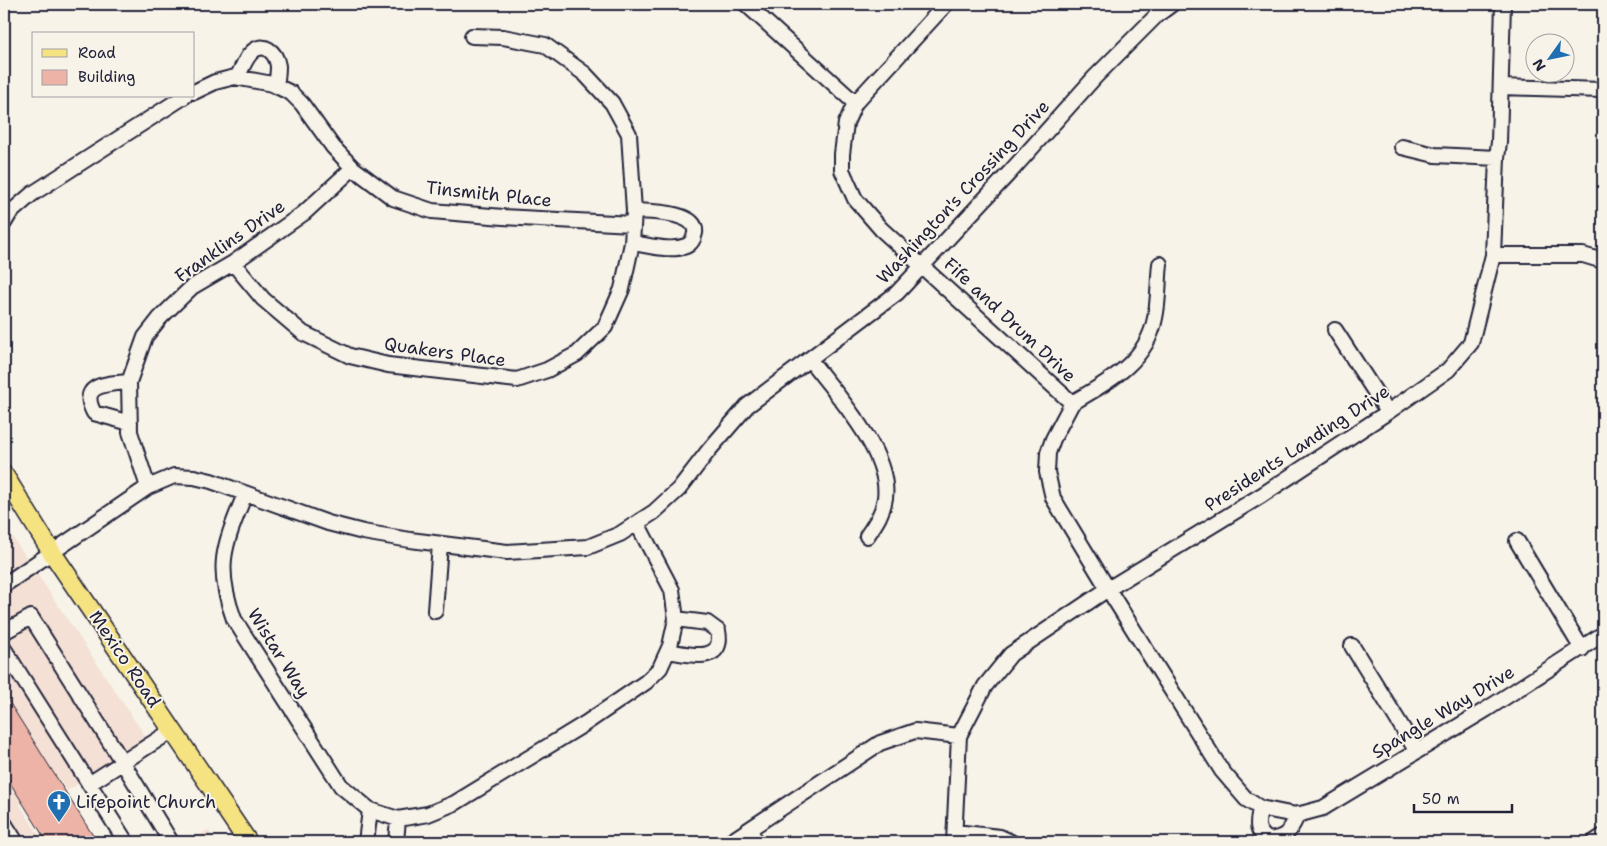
<svg xmlns="http://www.w3.org/2000/svg" width="1607" height="846" font-family="'Shantell Sans',sans-serif">
<style>
.built{fill:#f4e0d4}
.building{fill:#edb3a7;stroke:#22223b}
.lines{fill:none;stroke-linecap:round;stroke-linejoin:round}
.minor-casing{stroke:#22223b;stroke-width:18}
.major-casing{stroke:#22223b;stroke-width:21}
.minor{stroke:#f7f3e8;stroke-width:14}
.major{stroke:#f5e382;stroke-width:18}
.labels{text-anchor:middle;stroke-width:4;stroke-linejoin:round;paint-order:stroke}
.street-label{font-size:18px;fill:#22223b;stroke:#f7f3e8}
.poi-label{font-size:18px;fill:#22223b;stroke:#f7f3e8;text-anchor:start}
</style>
<rect width="100%" height="100%" fill="#f7f3e8"/>
<filter id="ink" filterUnits="userSpaceOnUse"><feTurbulence type="fractalNoise" baseFrequency=".02" numOctaves="2"/><feDisplacementMap in="SourceGraphic" scale="10" xChannelSelector="R" yChannelSelector="G"/><feConvolveMatrix kernelMatrix="1 2 1 2 8 2 1 2 1" color-interpolation-filters="sRGB"/></filter>
<g filter="url(#ink)">
<path class="built" d="M 4,524 L 147,739 L 67,791 L 60,779 L 20,805 L 43,842 L 4,842 Z
M 208,830 L 216,842 L 189,842 Z"/>
<path class="building" d="M 4,694 L 58,780 L 97,842 L 47,842 L 4,773 Z"/>
<g class="lines">
<g class="minor-casing">
<path id="minor" d="M 746,4 L 855,103
M 946,4 L 855,103 L 846,123 L 842,154 L 842,170 L 855,199 L 881,229 L 1072,403 L 1053,439 L 1048,453 L 1047,472 L 1053,498 L 1108,589 L 1222,771 L 1246,799 L 1260,808 L 1290,814 L 1297,815 L 1323,808 L 1487,709 L 1603,634
M 237,77 C 242,69 245,59 251,53 C 263,40 276,52 278,66 C 278,73 277,80 276,86
M 1501,87 L 1603,90
M 194,92 L 215,82 L 235,77 L 272,84 L 291,93 L 302,104 L 333,147 L 353,168 L 393,198 L 432,211 L 503,217 L 632,224
M 1402,147 L 1435,155 L 1497,158
M 4,223 L 10,213 L 32,194 L 185,96
M 632,243 C 648,245 670,252 686,246 C 691,244 694,238 695,233 C 698,211 648,212 634,211
M 1493,255 L 1583,255 L 1603,261
M 233,263 L 263,299 L 303,333 L 350,356 L 388,365 L 517,380 L 547,370 L 577,354 L 605,327 L 622,289 L 632,243 L 634,211 L 629,134 L 612,103 L 585,74 L 545,45 L 503,37 L 472,36
M 1335,330 L 1388,412
M 810,360 C 836,394 891,453 885,498 C 883,513 875,524 867,536
M 129,382 C 108,384 78,383 94,413 L 130,423
M 1072,403 C 1108,382 1147,362 1155,318 C 1159,300 1158,281 1160,264
M 148,487 L 130,432 L 129,382 L 145,337 L 160,318 L 192,287 L 233,263 L 304,213 L 353,168
M 245,494 C 225,544 214,565 234,619 L 341,786 L 370,810 L 398,819 L 428,814 L 455,803 L 586,723 L 646,682 L 660,668 L 670,646 L 676,619 L 672,590 L 637,523
M 1517,541 L 1582,649
M 4,585 L 148,487 L 174,476 L 194,477 L 211,481 L 328,523 L 363,532 L 410,540 L 507,552 L 588,547 L 620,534 L 654,512 L 679,489 L 709,450 L 747,406 L 897,293 L 1011,171 L 1095,77 L 1156,16 L 1172,4
M 435,611 L 440,544
M 4,632 L 31,617 L 123,763 L 171,842
M 1352,646 L 1416,750
M 4,649 L 126,842
M 668,651 C 688,654 725,665 718,631 L 707,623 L 676,619
M 89,784 L 173,730
M 1260,808 C 1258,823 1254,829 1268,840 C 1288,838 1290,831 1298,814
M 4,823 L 16,842
M 750,830 L 756,842
M 955,832 L 1000,837 L 1011,842
M 366,842 L 370,810
M 396,842 L 398,819
M 730,842 L 880,743 L 915,731 L 959,736
M 954,842 L 959,736 L 985,686 L 1011,654 L 1108,589 L 1262,495 L 1388,412 L 1448,370 L 1471,343 L 1493,255 L 1497,158 L 1499,142 L 1503,4
M 1594,842 L 1603,836"/>
</g>
<g class="major-casing">
<path id="major" d="M 4,475 L 51,551 L 248,842"/>
</g>
<use href="#minor" class="minor"/>
<use href="#major" class="major"/>
</g>
</g>
<defs>
<g id="church-pin" transform="scale(1.25)"><path d="M0 17L-7.5 6A9.5 9.5 0 1 1 7.5 6Z" fill="#1f6fb2" stroke="#f7f3e8"/><path d="M-1.2-6h2.4v3.5h3.3v2.4h-3.3V6h-2.4V-.1h-3.3v-2.4h3.3Z" fill="#fff"/></g>
</defs>
<g fill-rule="evenodd">
<use href="#church-pin" x="59" y="802"/>
</g>
<g class="labels">
<g class="street-label">
<text transform="translate(963 192) rotate(-47)" y="6">Washington's Crossing Drive</text>
<text transform="translate(489 194) rotate(6)" y="6">Tinsmith Place</text>
<text transform="translate(230 241) rotate(-35)" y="6">Franklins Drive</text>
<text transform="translate(1010 320) rotate(43)" y="6">Fife and Drum Drive</text>
<text transform="translate(445 352) rotate(8)" y="6">Quakers Place</text>
<text transform="translate(1297 448) rotate(-33)" y="6">Presidents Landing Drive</text>
<text transform="translate(279 653) rotate(58)" y="6">Wistar Way</text>
<text transform="translate(125 659) rotate(56)" y="6">Mexico Road</text>
<text transform="translate(1443 712) rotate(-31)" y="6">Spangle Way Drive</text>
</g>
<g class="poi-label">
<text x="76" y="808">Lifepoint Church</text>
</g>
</g>
<rect width="1607" height="846" fill="none" stroke="#f7f3e8" stroke-width="20"/>
<rect x="10" y="10" width="1587" height="826" fill="none" stroke="#22223b" stroke-width="2" filter="url(#ink)"/>
<rect x="32" y="32" width="162" height="65" fill="#f7f3e8" stroke="#a29fa3"/>
<rect x="42" y="49" width="25" height="8" fill="#f5e382" stroke="#a29fa3"/>
<text x="78" y="58" font-size="15" fill="#22223b">Road</text>
<rect x="42" y="70" width="25" height="15" fill="#edb3a7" stroke="#a29fa3"/>
<text x="78" y="82" font-size="15" fill="#22223b">Building</text>
<g transform="translate(1550 58) rotate(237)"><circle r="24" fill="#f7f3e8" stroke="#a29fa3"/>
<path d="M0-4L9 19L0 12L-9 19Z" fill="#1f6fb2"/>
<text y="-8" font-size="14" font-weight="bold" text-anchor="middle" fill="#22223b">N</text>
</g>
<path d="M1414 804v8h98v-8" fill="none" stroke="#22223b" stroke-width="2.5"/>
<text x="1422" y="804" font-size="15" fill="#22223b" stroke="#f7f3e8" stroke-width="4" paint-order="stroke">50 m</text>
</svg>
